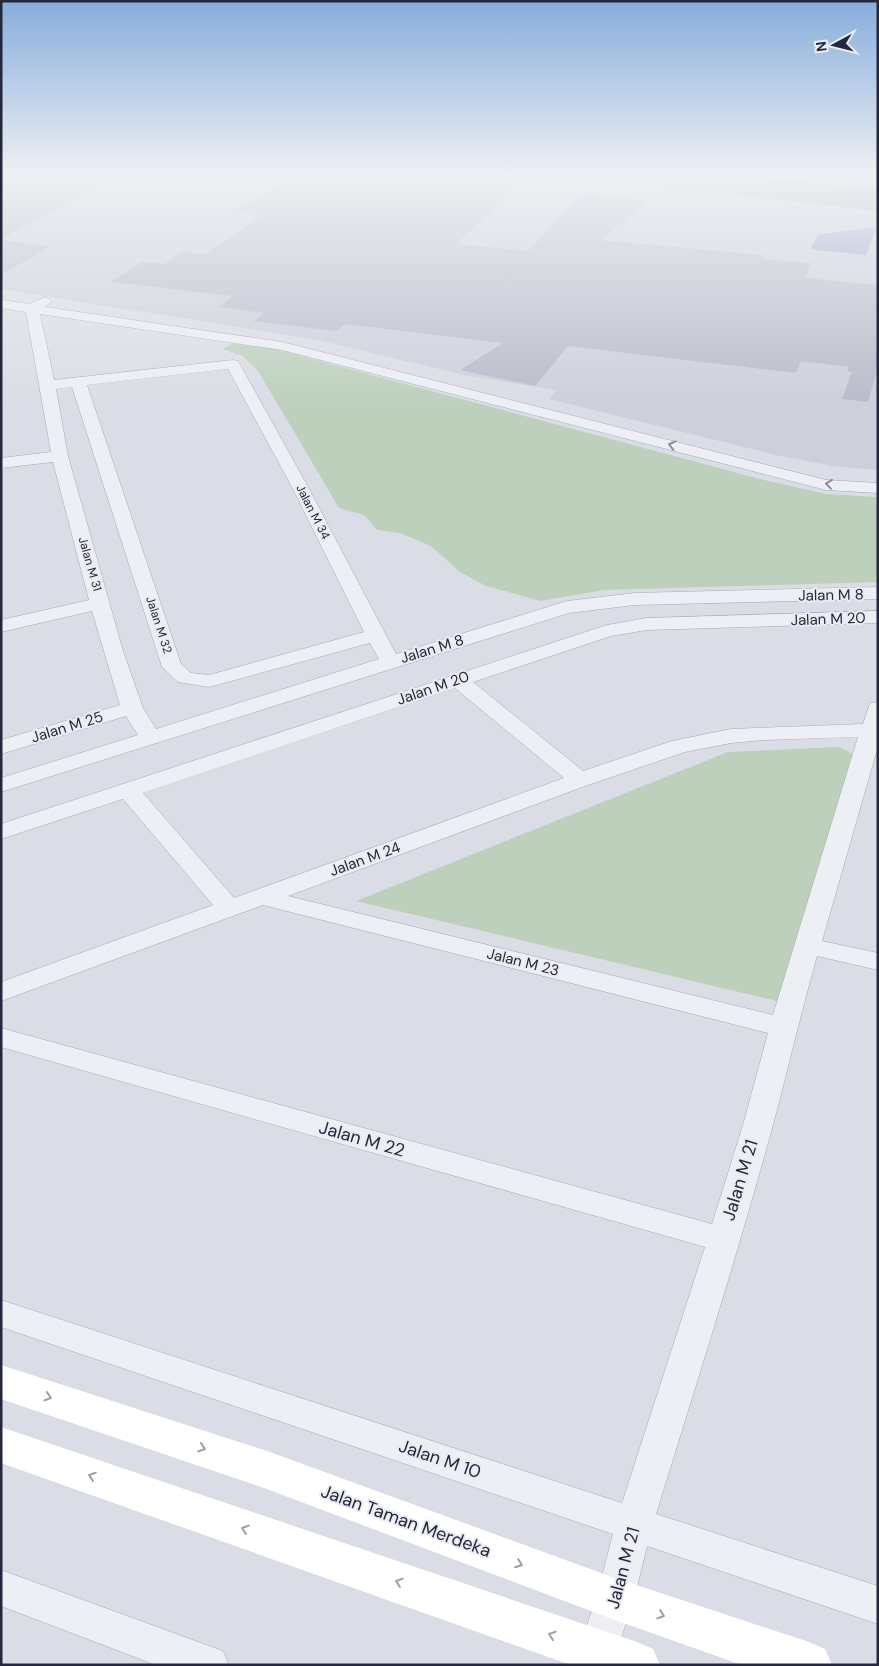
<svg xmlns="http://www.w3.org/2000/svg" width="879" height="1666" font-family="'DM Sans',sans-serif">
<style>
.built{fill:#cdcfdb}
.green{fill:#bdd0bc}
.water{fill:#94a2c8}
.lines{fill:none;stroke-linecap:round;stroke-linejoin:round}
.stream{fill:#94a2c8;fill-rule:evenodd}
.taxiway{fill:#a8abbb;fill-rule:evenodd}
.building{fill:#b8bbc9}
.street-casing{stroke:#a4a7b3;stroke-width:1}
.street{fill:#eeeff4;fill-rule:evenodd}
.secondary{fill:#fff;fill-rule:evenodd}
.oneway{stroke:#8a8c98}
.oneway2{stroke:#9d9ea7}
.labels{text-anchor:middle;stroke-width:4;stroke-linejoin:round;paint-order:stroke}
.far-street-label{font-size:12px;fill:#25283c;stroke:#eaecf4}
.street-label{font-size:15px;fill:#25283c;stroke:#eaecf4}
.near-street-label{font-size:18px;fill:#25283c;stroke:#eaecf4}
</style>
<rect width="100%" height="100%" fill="#dbdde6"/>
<path class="built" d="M 1,173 L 878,173 L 878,470 L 832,466 L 776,455 L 549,399 L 556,390 L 464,375 L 318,340 L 1,289 Z"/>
<path class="green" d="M 8,173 L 209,173 L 197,181 L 169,185 L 153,192 L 136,191 L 142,187 Z
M 650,173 L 878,173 L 878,198 Z
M 234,343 L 275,349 L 760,479 L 826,494 L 878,497 L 878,582 L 604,590 L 541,601 L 486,586 L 460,572 L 431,546 L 400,533 L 377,530 L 364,515 L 339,508 L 258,371 L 243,356 L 222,349 Z
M 839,747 L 857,756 L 781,1002 L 356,901 L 728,752 Z"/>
<path class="water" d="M 869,228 L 876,229 L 866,255 L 814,250 L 811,248 L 818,235 L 821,234 Z"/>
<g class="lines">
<path class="stream" d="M 695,173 L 709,173 L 740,178 L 738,179 Z"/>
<path class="taxiway" d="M 618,173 L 732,173 L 878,189 L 878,211 L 635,183 L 623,180 Z"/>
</g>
<path class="building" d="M 1,173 L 8,173 L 105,183 L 1,239 Z
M 300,173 L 399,173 L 518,186 L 456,244 L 528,251 L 582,193 L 648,201 L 601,240 L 764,255 L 762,259 L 811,263 L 805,278 L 878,285 L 878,368 L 868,402 L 842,399 L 852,372 L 847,371 L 849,367 L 801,361 L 796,373 L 568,346 L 535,386 L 460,370 L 503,343 L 345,324 L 337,331 L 253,321 L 264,313 L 218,307 L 233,296 L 111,282 L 142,262 L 164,264 L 181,252 L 206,254 L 262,215 L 233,212 Z
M 1,240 L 51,246 L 1,275 Z"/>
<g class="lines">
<g class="street-casing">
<path id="street" d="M 45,297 L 52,301 L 45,307 L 282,342 L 826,480 L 878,483 L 878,493 L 826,490 L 282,350 L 40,314 L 54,380 L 233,360 L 238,361 L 308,487 L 396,654 L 567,601 L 635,593 L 878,587 L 878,599 L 635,605 L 569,613 L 1,792 L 1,778 L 138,735 L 126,716 L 1,754 L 1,740 L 120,705 L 92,611 L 1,632 L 1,620 L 89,600 L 53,462 L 1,468 L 1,458 L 51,452 L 26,312 L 1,308 L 1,300 L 30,304 ZM 228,369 L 292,487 L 364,632 L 209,675 L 191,673 L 181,664 L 87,385 ZM 72,387 L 162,667 L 178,682 L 209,687 L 370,643 L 379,659 L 156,729 L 143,708 L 123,651 L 68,456 L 56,389 Z
M 878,611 L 878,623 L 647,630 L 611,636 L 473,682 L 583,771 L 672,741 L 731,729 L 863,724 L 870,703 L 878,702 L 878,746 L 822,941 L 878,953 L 878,970 L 817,956 C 801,1012 788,1069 773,1125 C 737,1256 696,1385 656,1514 L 878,1586 L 878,1624 L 647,1546 L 634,1599 L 612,1665 L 584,1665 L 578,1651 L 596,1599 L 613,1534 L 1,1327 L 1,1300 L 622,1503 L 705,1247 L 1,1047 L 1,1028 L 712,1224 L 743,1125 L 768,1033 L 263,905 L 1,1001 L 1,982 L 213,905 L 123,799 L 1,839 L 1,824 L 607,625 L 647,618 ZM 455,688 L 564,778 L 234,898 L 143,793 ZM 858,737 L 773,1015 L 288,896 L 588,785 L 685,752 L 731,743 L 765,740 Z
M 1,1570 L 223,1651 L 229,1665 L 156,1665 L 1,1606 Z"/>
</g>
<use href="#street" class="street"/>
<path class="secondary" d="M 1,1365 L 267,1451 L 615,1578 L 809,1642 L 825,1649 L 832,1665 L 742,1665 L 615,1620 L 264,1488 L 1,1399 Z
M 1,1427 L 637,1642 L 653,1649 L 660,1665 L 571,1665 L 1,1463 Z"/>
</g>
<defs><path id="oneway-chevron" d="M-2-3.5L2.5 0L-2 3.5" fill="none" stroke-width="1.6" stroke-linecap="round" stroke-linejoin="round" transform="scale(1.25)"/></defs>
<g class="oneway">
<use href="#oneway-chevron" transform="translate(672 445) rotate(-166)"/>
<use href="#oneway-chevron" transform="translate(829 484) rotate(-173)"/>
</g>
<g class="oneway2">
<use href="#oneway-chevron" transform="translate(48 1397) rotate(18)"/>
<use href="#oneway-chevron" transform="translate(202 1448) rotate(18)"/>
<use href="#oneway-chevron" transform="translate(92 1476) rotate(-161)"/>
<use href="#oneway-chevron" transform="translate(245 1529) rotate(-161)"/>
<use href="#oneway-chevron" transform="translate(519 1564) rotate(20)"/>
<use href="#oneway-chevron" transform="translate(399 1582) rotate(-161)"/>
<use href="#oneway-chevron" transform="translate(661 1615) rotate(19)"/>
<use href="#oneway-chevron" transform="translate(552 1635) rotate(-161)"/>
</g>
<linearGradient id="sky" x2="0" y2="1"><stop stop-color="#86addb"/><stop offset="0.43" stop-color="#eff0f4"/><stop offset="1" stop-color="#eff0f4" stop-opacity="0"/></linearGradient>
<rect width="879" height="407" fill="url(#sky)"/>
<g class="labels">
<g class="far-street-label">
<text transform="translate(313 512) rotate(63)" y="4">Jalan M 34</text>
<text transform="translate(90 564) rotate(74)" y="4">Jalan M 31</text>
<text transform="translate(159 625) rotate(72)" y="4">Jalan M 32</text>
</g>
<g class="street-label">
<text transform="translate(831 595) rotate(-1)" y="5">Jalan M 8</text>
<text transform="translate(828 619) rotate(-2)" y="5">Jalan M 20</text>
<text transform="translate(432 649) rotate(-17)" y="5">Jalan M 8</text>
<text transform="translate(433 688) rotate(-19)" y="5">Jalan M 20</text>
<text transform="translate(67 727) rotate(-17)" y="5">Jalan M 25</text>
<text transform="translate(365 859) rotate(-20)" y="5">Jalan M 24</text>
<text transform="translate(523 962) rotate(14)" y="5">Jalan M 23</text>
</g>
<g class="near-street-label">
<text transform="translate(362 1139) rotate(16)" y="6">Jalan M 22</text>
<text transform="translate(740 1180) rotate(-73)" y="6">Jalan M 21</text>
<text transform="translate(440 1459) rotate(19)" y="6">Jalan M 10</text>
<text transform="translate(406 1521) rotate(20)" y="6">Jalan Taman Merdeka</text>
<text transform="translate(623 1568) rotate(-75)" y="6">Jalan M 21</text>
</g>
</g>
<rect width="879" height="1666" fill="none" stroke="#25283c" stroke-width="5"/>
<g transform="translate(834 45) rotate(263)" stroke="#eaecf4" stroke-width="4" paint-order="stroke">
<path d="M0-4L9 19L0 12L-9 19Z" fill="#25283c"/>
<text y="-8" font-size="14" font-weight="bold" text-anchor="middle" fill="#25283c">N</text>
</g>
</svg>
